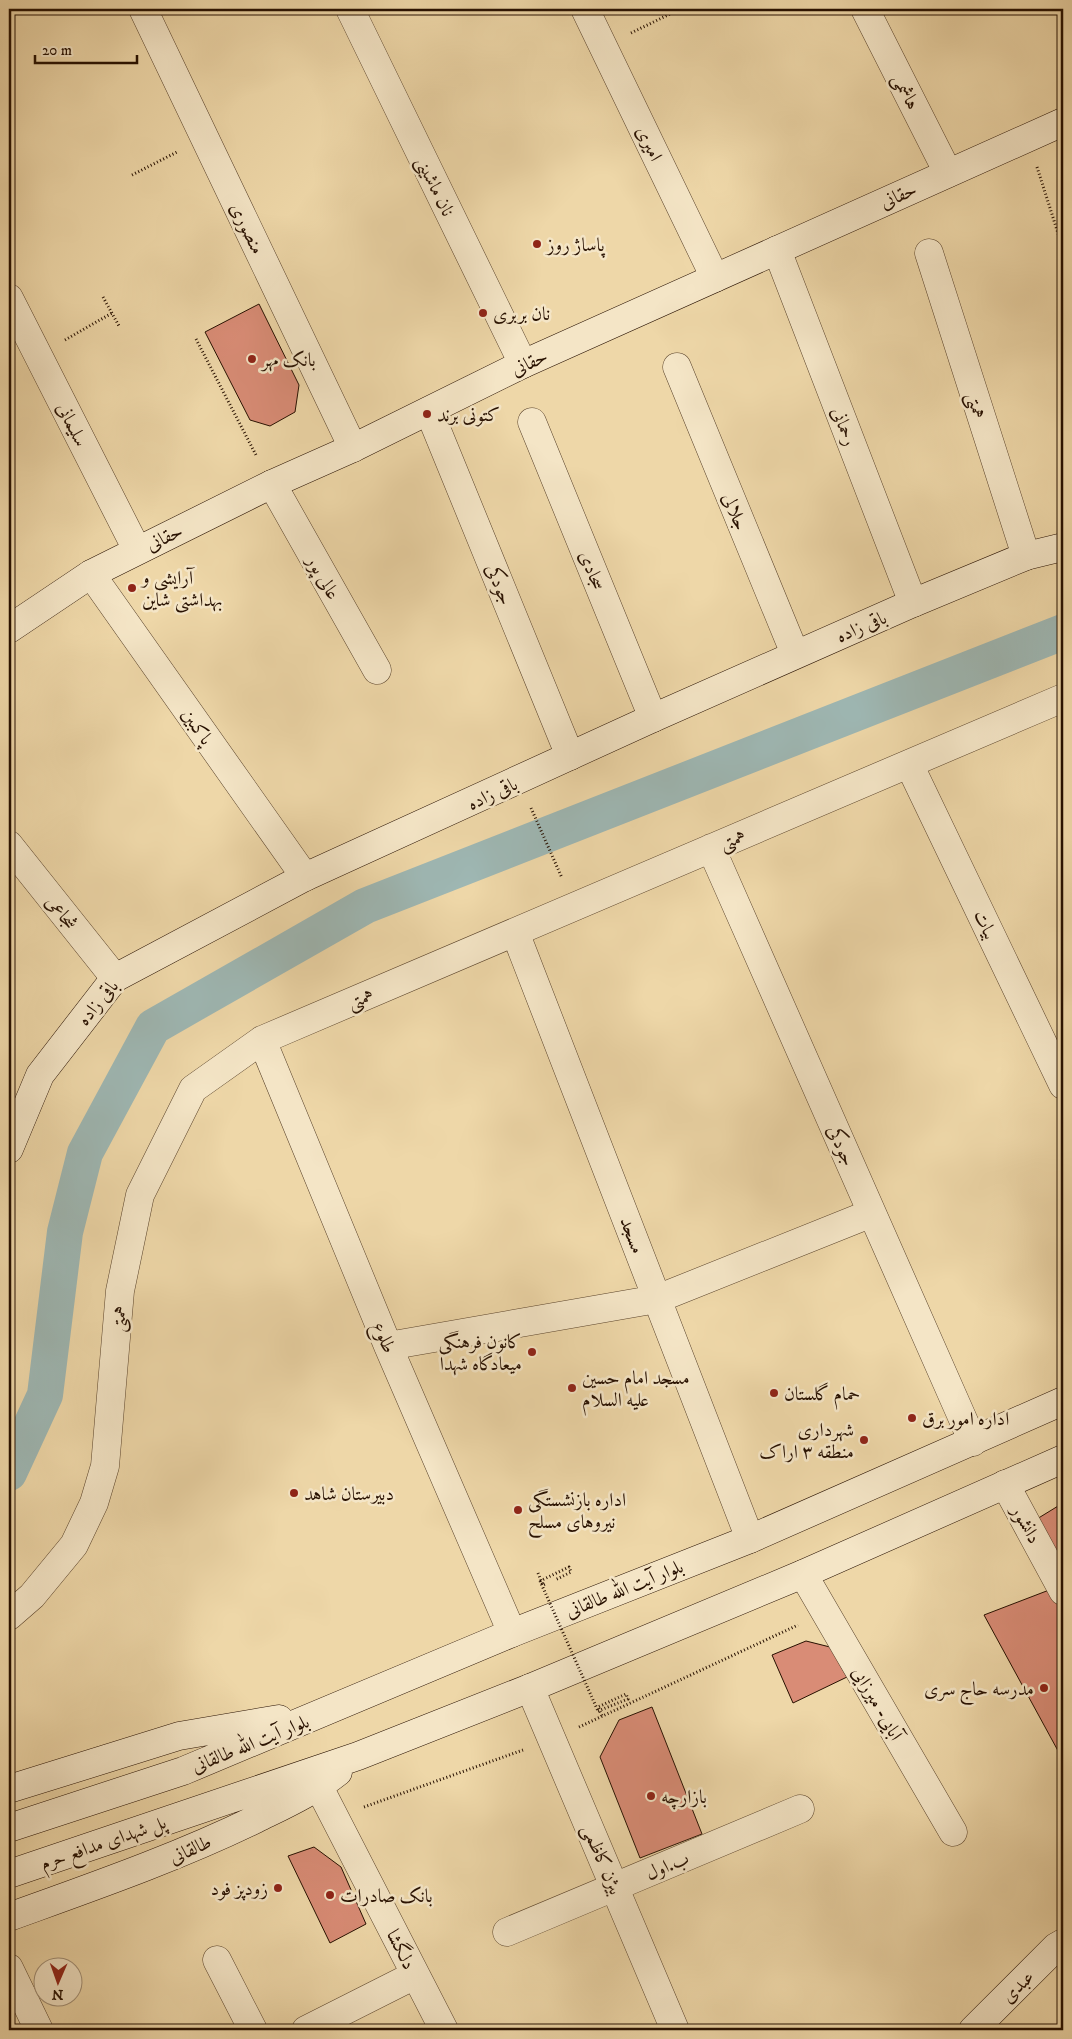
<svg xmlns="http://www.w3.org/2000/svg" width="1072" height="2039" font-family="'IM FELL DW Pica',Amiri,serif">
<style>
.lines{fill:none;stroke-linecap:round;stroke-linejoin:round}
.canal{stroke:#9eb7b3;stroke-width:36}
.building{fill:#d98c76;stroke:#271000}
.street-casing{stroke:#59422a;stroke-width:29}
.secondary-casing{stroke:#271000;stroke-width:29}
.path{stroke:#271000;stroke-width:3;stroke-dasharray:1 2.5;stroke-linecap:butt}
.street{stroke:#f4e5c6;stroke-width:28}
.secondary{stroke:#f4e5c6;stroke-width:28}
.path-bridge{stroke:#271000;stroke-width:3;stroke-dasharray:1 2.5;stroke-linecap:butt}
.poi-dot{fill:#8f2418;stroke:#f4e5c6;stroke-width:2}
.labels{text-anchor:middle;stroke-width:5;stroke-linejoin:round;paint-order:stroke}
.street-label{font-size:19px;fill:#271000;stroke:#f4e5c6}
.poi-label{font-size:19px;fill:#271000;stroke:#f4e5c6;text-anchor:start}
</style>
<rect width="100%" height="100%" fill="#eed7a8"/>
<filter id="stains"><feTurbulence type="fractalNoise" baseFrequency=".004" numOctaves="4"/><feColorMatrix values="0 0 0 0 .2 0 0 0 0 .09 0 0 0 0 .02 0 0 0 .5 -.17"/></filter>
<radialGradient id="worn" r=".72"><stop offset=".6" stop-color="#630" stop-opacity="0"/><stop offset="1" stop-color="#630" stop-opacity=".3"/></radialGradient>
<g class="lines">
<path class="canal" d="M 9,1473 L 45,1395 L 65,1232 L 85,1153 L 153,1027 L 365,906 L 1063,632"/>
</g>
<path class="building" d="M 259,304 L 299,385 L 295,412 L 270,426 L 250,420 L 205,332 Z
M 1063,1503 L 1063,1577 L 1032,1522 Z
M 1057,1587 L 1063,1599 L 1063,1760 L 984,1615 Z
M 806,1641 L 830,1647 L 847,1677 L 793,1703 L 772,1655 Z
M 652,1707 L 702,1834 L 640,1858 L 600,1757 L 619,1720 Z
M 314,1847 L 341,1867 L 366,1924 L 330,1943 L 288,1856 Z"/>
<g class="lines">
<g class="street-casing">
<path id="street" d="M 143,9 L 353,448
M 350,9 L 523,364
M 585,9 L 715,278
M 865,9 L 948,173
M 777,250 L 913,603
M 929,253 L 1026,556
M 9,298 L 137,550
M 677,367 L 795,654
M 429,411 L 570,756
M 532,422 L 653,718
M 272,484 L 377,670
M 91,574 L 305,877
M 909,764 L 1063,1085
M 9,845 L 115,978
M 711,848 L 973,1442
M 515,932 L 750,1539
M 262,1040 L 388,1346 L 512,1633
M 388,1346 L 657,1299 L 872,1213
M 1005,1484 L 1063,1591
M 803,1574 L 953,1832
M 9,1616 L 32,1596 L 74,1545 L 94,1503 L 105,1466 L 120,1291 L 140,1195 L 193,1089 L 262,1040 L 1063,698
M 530,1688 L 675,2030
M 319,1787 L 444,2030
M 507,1932 L 800,1809
M 217,1960 L 253,2030
M 9,1968 L 39,2030
M 306,2030 L 415,1975"/>
</g>
<g class="secondary-casing">
<path id="secondary" d="M 9,629 L 91,574 L 272,484 L 353,448 L 523,364 L 1063,122
M 9,1149 L 40,1075 L 115,978 L 305,877 L 653,718 L 913,603 L 1026,556 L 1063,547
M 9,1789 L 179,1736 L 279,1719
M 9,1828 L 183,1771 L 512,1633 L 750,1539 L 1063,1401
M 9,1874 L 358,1756 L 530,1688 L 803,1574 L 1063,1459
M 9,1917 C 92,1887 176,1858 256,1819 C 284,1805 313,1792 338,1772
M 973,2030 L 1056,1947 L 1063,1943"/>
</g>
<path class="path" d="M 631,33 L 674,12
M 1037,167 L 1063,249
M 132,175 L 177,152
M 103,297 L 119,326
M 196,339 L 257,457
M 65,340 L 112,313
M 531,808 L 562,878
M 538,1573 L 543,1585 L 547,1583
M 540,1581 L 569,1567 L 571,1572 L 555,1580
M 598,1711 L 628,1699 L 626,1694 L 598,1707 L 602,1716
M 579,1727 L 798,1625
M 364,1807 L 523,1750"/>
<use href="#street" class="street"/>
<use href="#secondary" class="secondary"/>
<path class="path-bridge" d="M 540,1581 L 598,1711"/>
</g>
<g class="poi-dot">
<circle cx="537" cy="244" r="5"/>
<circle cx="483" cy="313" r="5"/>
<circle cx="252" cy="359" r="5"/>
<circle cx="427" cy="414" r="5"/>
<circle cx="132" cy="588" r="5"/>
<circle cx="532" cy="1352" r="5"/>
<circle cx="572" cy="1388" r="5"/>
<circle cx="774" cy="1393" r="5"/>
<circle cx="912" cy="1418" r="5"/>
<circle cx="864" cy="1440" r="5"/>
<circle cx="294" cy="1493" r="5"/>
<circle cx="518" cy="1510" r="5"/>
<circle cx="1044" cy="1688" r="5"/>
<circle cx="651" cy="1796" r="5"/>
<circle cx="278" cy="1888" r="5"/>
<circle cx="330" cy="1895" r="5"/>
</g>
<g class="labels">
<g class="street-label">
<text transform="translate(907 91) rotate(63)" y="7">هاشمی</text>
<text transform="translate(650 143) rotate(64)" y="7">امیری</text>
<text transform="translate(436 186) rotate(64)" y="7">نان ماشینی</text>
<text transform="translate(898 195) rotate(-24)" y="7">حقانی</text>
<text transform="translate(248 228) rotate(64)" y="7">منصوری</text>
<text transform="translate(529 362) rotate(-25)" y="7">حقانی</text>
<text transform="translate(977 405) rotate(72)" y="7">همتی</text>
<text transform="translate(73 424) rotate(63)" y="7">سلیمانی</text>
<text transform="translate(845 426) rotate(69)" y="7">رحمانی</text>
<text transform="translate(736 511) rotate(68)" y="7">جلالی</text>
<text transform="translate(164 537) rotate(-26)" y="7">حقانی</text>
<text transform="translate(593 570) rotate(68)" y="7">سجادی</text>
<text transform="translate(324 577) rotate(60)" y="7">عالی پور</text>
<text transform="translate(500 584) rotate(68)" y="7">جودکی</text>
<text transform="translate(861 626) rotate(-23)" y="7">باقی زاده</text>
<text transform="translate(198 726) rotate(55)" y="7">پاکبین</text>
<text transform="translate(492 793) rotate(-25)" y="7">باقی زاده</text>
<text transform="translate(732 839) rotate(-23)" y="7">همتی</text>
<text transform="translate(62 912) rotate(51)" y="7">شجاعی</text>
<text transform="translate(986 924) rotate(64)" y="7">بیات</text>
<text transform="translate(360 998) rotate(-23)" y="7">همتی</text>
<text transform="translate(97 1002) rotate(-50)" y="7">باقی زاده</text>
<text transform="translate(842 1145) rotate(66)" y="7">جودکی</text>
<text transform="translate(633 1235) rotate(69)" y="7">مسجد</text>
<text transform="translate(118 1319) rotate(-86)" y="7">همتی</text>
<text transform="translate(385 1337) rotate(67)" y="7">طلوع</text>
<text transform="translate(1027 1524) rotate(61)" y="7">دانشور</text>
<text transform="translate(624 1588) rotate(-22)" y="7">بلوار آیت الله طالقانی</text>
<text transform="translate(878 1703) rotate(60)" y="7">آبایی- میرزایی</text>
<text transform="translate(250 1743) rotate(-22)" y="7">بلوار آیت الله طالقانی</text>
<text transform="translate(103 1842) rotate(-19)" y="7">پل شهدای مدافع حرم</text>
<text transform="translate(190 1849) rotate(-24)" y="7">طالقانی</text>
<text transform="translate(603 1859) rotate(67)" y="7">بیژن کاظمی</text>
<text transform="translate(667 1865) rotate(-23)" y="7">ب.اول</text>
<text transform="translate(402 1949) rotate(63)" y="7">دلگشا</text>
<text transform="translate(1017 1986) rotate(-45)" y="7">عبدی</text>
</g>
<g class="poi-label">
<text x="547" y="251">پاساژ روز</text>
<text x="493" y="320">نان بربری</text>
<text x="262" y="366">بانک مهر</text>
<text x="437" y="421">کتونی برند</text>
<text x="142" y="584">آرایشی و<tspan x="142" dy="22">بهداشتی شاین</tspan></text>
<text x="522" y="1348" text-anchor="end">کانون فرهنگی<tspan x="522" dy="22">میعادگاه شهدا</tspan></text>
<text x="582" y="1384">مسجد امام حسین<tspan x="582" dy="22">علیه السلام</tspan></text>
<text x="784" y="1400">حمام گلستان</text>
<text x="922" y="1425">اداره امور برق</text>
<text x="854" y="1436" text-anchor="end">شهرداری<tspan x="854" dy="22">منطقه ۳ اراک</tspan></text>
<text x="304" y="1500">دبیرستان شاهد</text>
<text x="528" y="1506">اداره بازنشستگی<tspan x="528" dy="22">نیروهای مسلح</tspan></text>
<text x="1034" y="1695" text-anchor="end">مدرسه حاج سری</text>
<text x="661" y="1803">بازارچه</text>
<text x="268" y="1895" text-anchor="end">زودپز فود</text>
<text x="340" y="1902">بانک صادرات</text>
</g>
</g>
<rect width="1072" height="2039" fill="none" stroke="#eed7a8" stroke-width="30"/>
<rect x="10" y="10" width="1052" height="2019" fill="none" stroke="#271000" stroke-width="2.5"/>
<rect x="15" y="15" width="1042" height="2009" fill="none" stroke="#271000"/>
<g transform="translate(58 1982) rotate(182)"><circle r="24" fill="#f4e5c6" stroke="#a29077"/>
<path d="M0-4L9 19L0 12L-9 19Z" fill="#8f2418"/>
<text y="-8" font-size="14" font-weight="bold" text-anchor="middle" fill="#271000">N</text>
</g>
<path d="M35 55v8h102v-8" fill="none" stroke="#271000" stroke-width="2.5"/>
<text x="42" y="55" font-size="15" fill="#271000" stroke="#f4e5c6" stroke-width="4" paint-order="stroke">20 m</text>
<rect width="100%" height="100%" filter="url(#stains)"/>
<rect width="100%" height="100%" fill="url(#worn)"/>
</svg>
